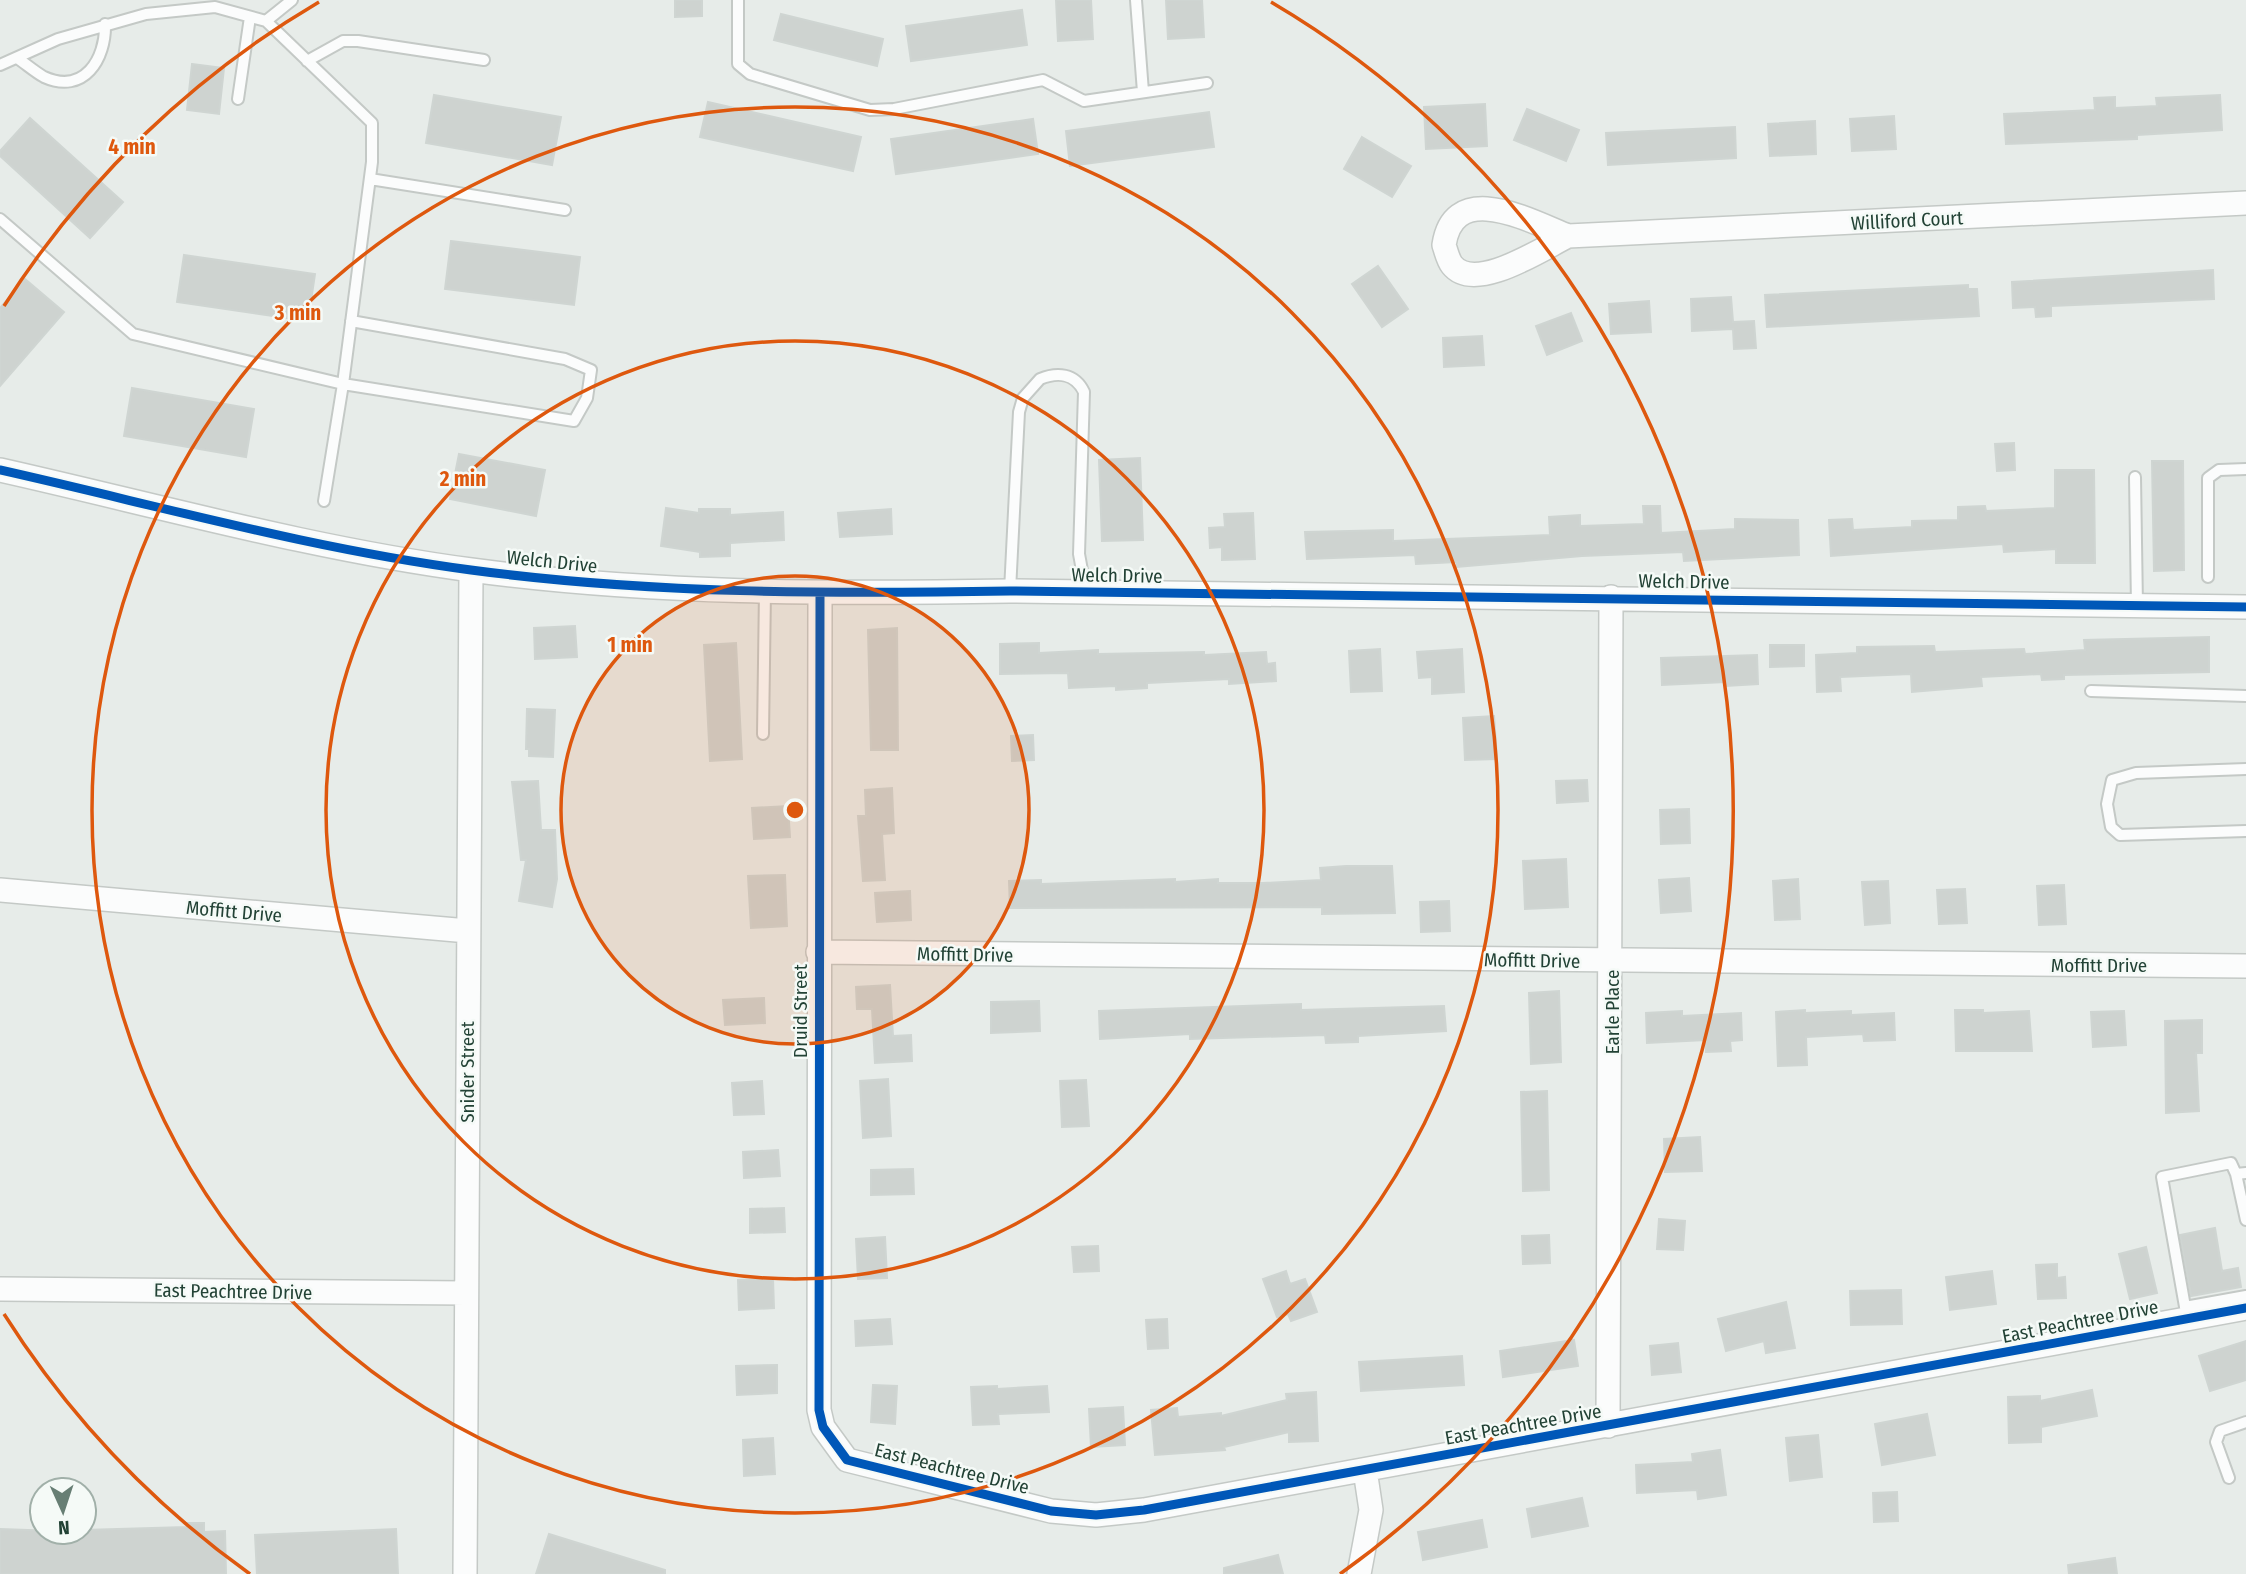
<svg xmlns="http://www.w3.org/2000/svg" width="2246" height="1574" font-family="'Fira Sans Condensed',sans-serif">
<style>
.building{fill:#ced3d0;stroke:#cfd5d2;stroke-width:2}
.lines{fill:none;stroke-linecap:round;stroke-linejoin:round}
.service-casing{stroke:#c4c9c6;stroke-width:14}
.minor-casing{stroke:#c4c9c6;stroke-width:26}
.service{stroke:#fbfcfc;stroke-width:10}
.minor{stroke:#fbfcfc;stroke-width:23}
.cycleway-casing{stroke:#f5faf7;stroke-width:13}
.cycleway{stroke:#0057b8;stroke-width:9}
.ring{fill:none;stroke:#de580e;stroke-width:3.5}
.labels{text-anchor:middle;stroke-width:5;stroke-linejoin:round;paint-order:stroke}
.street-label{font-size:19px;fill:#224235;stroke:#f5faf7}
.centre{fill:#de580e;stroke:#f5faf7;stroke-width:3.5}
.ring-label{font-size:21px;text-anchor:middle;font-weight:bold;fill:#de580e;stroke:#f5faf7;stroke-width:5;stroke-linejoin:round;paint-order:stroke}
</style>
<rect width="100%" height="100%" fill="#e7ece9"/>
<path class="building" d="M 675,0 L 702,0 L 702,16 L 675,17 Z
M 1056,0 L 1091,0 L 1093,39 L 1058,41 Z
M 1166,0 L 1202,0 L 1204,37 L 1168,39 Z
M 1022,10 L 1027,45 L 911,61 L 906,26 Z
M 781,14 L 883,39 L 877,66 L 774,40 Z
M 192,64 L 224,68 L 219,114 L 187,110 Z
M 434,95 L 561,117 L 552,165 L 426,143 Z
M 2220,95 L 2222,130 L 2137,135 L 2137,139 L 2006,144 L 2004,114 L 2095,110 L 2094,98 L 2115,97 L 2115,108 L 2157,106 L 2156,98 Z
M 708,102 L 861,137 L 853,171 L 700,137 Z
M 1485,104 L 1487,146 L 1426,149 L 1424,107 Z
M 1527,109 L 1579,130 L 1566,161 L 1514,140 Z
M 1209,112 L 1214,147 L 1070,166 L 1066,131 Z
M 1894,116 L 1896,149 L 1852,151 L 1850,119 Z
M 30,118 L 123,202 L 90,238 L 0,156 L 0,151 Z
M 1033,119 L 1038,154 L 896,174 L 891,139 Z
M 1815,121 L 1816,154 L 1770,156 L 1768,124 Z
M 1735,127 L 1736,158 L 1608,165 L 1606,133 Z
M 1362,137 L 1411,166 L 1392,197 L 1344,169 Z
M 451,241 L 580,257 L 574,305 L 445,289 Z
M 184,255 L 315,274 L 308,321 L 177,302 Z
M 1378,266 L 1408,309 L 1382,327 L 1352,284 Z
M 2213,270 L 2214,299 L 2051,306 L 2051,316 L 2036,317 L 2035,307 L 2013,308 L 2012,282 Z
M 25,279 L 64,312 L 0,386 L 0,308 Z
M 1968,285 L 1968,289 L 1977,289 L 1979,316 L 1767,327 L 1765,295 Z
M 1731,297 L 1733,322 L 1754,321 L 1756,348 L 1734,349 L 1733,329 L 1692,331 L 1691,299 Z
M 1649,301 L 1651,332 L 1611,334 L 1609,304 Z
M 1571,313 L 1582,341 L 1547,355 L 1536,326 Z
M 1482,336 L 1484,365 L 1444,367 L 1443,338 Z
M 132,388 L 254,409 L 246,457 L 124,436 Z
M 2014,443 L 2015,470 L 1997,471 L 1995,444 Z
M 459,454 L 545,470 L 536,516 L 450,499 Z
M 1140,458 L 1143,540 L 1102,541 L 1099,460 Z
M 2152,461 L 2183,461 L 2184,570 L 2154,571 Z
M 2055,470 L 2094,470 L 2095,563 L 2056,563 L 2056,549 L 2004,552 L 2003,544 L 1831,556 L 1829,520 L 1852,519 L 1853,530 L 1912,527 L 1912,521 L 1958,520 L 1958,507 L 1985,506 L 1986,511 L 2055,508 Z
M 1643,506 L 1660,506 L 1661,533 L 1735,529 L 1735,519 L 1798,520 L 1799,555 L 1684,561 L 1683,552 L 1582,556 L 1457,567 L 1457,562 L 1416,564 L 1415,555 L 1307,559 L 1305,532 L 1393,530 L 1393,541 L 1550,535 L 1549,517 L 1580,515 L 1580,526 L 1644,524 Z
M 666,508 L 699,513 L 699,509 L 730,509 L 730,515 L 783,512 L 784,540 L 730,543 L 730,556 L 700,557 L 700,552 L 661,546 Z
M 891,509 L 892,534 L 840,537 L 838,513 Z
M 1253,513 L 1255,559 L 1222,560 L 1222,547 L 1210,548 L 1209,528 L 1225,527 L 1224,514 Z
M 575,626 L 577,657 L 535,659 L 534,628 Z
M 897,628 L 898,750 L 871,750 L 868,630 Z
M 2209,637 L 2209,672 L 2064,675 L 2064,679 L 2042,680 L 2041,674 L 1981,677 L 1982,686 L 1912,692 L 1911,674 L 1840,677 L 1841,691 L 1817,692 L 1816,655 L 1857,653 L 1857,647 L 1934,646 L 1935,652 L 2024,649 L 2025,654 L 2085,650 L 2084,640 Z
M 736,643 L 742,759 L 710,761 L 704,645 Z
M 1039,643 L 1039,653 L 1098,650 L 1098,654 L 1204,652 L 1204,655 L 1266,652 L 1267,664 L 1275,663 L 1276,681 L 1229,684 L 1229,679 L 1147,683 L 1147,688 L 1116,690 L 1116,686 L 1069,688 L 1068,673 L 1000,674 L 1000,644 Z
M 1770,645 L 1804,645 L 1804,666 L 1770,667 Z
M 1380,649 L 1382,691 L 1351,692 L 1349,651 Z
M 1462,649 L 1464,692 L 1432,694 L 1432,677 L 1419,678 L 1417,652 Z
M 1757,655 L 1758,684 L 1726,686 L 1726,682 L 1662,685 L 1661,658 Z
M 527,709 L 555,710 L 553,757 L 529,756 L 529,749 L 526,749 Z
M 1494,716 L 1497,759 L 1465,760 L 1463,718 Z
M 1033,735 L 1034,760 L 1012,761 L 1011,736 Z
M 1587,780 L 1588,801 L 1557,803 L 1556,781 Z
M 538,781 L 541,830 L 555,830 L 557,879 L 552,907 L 519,901 L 526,860 L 521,860 L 512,782 Z
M 892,788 L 894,833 L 882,834 L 885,880 L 863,881 L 858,816 L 866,816 L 865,790 Z
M 788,806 L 790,837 L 754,839 L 752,808 Z
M 1689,809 L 1690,843 L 1661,844 L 1660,810 Z
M 1566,859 L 1568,907 L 1525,909 L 1523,861 Z
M 1346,866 L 1392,866 L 1395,913 L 1322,914 L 1322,907 L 1010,908 L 1009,881 L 1041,880 L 1041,884 L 1175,879 L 1175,882 L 1218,879 L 1218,883 L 1263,883 L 1321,880 L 1320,868 Z
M 785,875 L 787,926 L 751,928 L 748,876 Z
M 1689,878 L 1691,911 L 1661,913 L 1659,880 Z
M 1798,879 L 1800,919 L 1775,920 L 1773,881 Z
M 1888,881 L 1890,923 L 1865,925 L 1862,882 Z
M 2064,885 L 2066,924 L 2039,925 L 2037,886 Z
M 1965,889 L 1967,923 L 1939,924 L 1937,890 Z
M 910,891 L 911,920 L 877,922 L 875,893 Z
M 1449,901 L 1450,931 L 1421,932 L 1420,902 Z
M 890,985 L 893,1036 L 911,1035 L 912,1061 L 875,1063 L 872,1009 L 857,1009 L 856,987 Z
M 1559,991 L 1561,1062 L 1531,1064 L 1529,993 Z
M 764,998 L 765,1023 L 725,1025 L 723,1000 Z
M 1039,1001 L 1040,1031 L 991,1033 L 991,1002 Z
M 1301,1004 L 1301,1010 L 1444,1006 L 1446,1031 L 1358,1036 L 1358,1042 L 1326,1043 L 1325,1035 L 1190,1039 L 1190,1034 L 1100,1039 L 1099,1011 Z
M 1805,1010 L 1805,1013 L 1851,1011 L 1851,1015 L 1894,1013 L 1895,1040 L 1864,1041 L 1863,1034 L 1806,1037 L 1807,1065 L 1778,1066 L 1776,1012 Z
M 1955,1010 L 1983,1010 L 1983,1013 L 2029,1011 L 2032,1051 L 1956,1051 Z
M 1682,1011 L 1682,1016 L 1741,1013 L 1742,1040 L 1730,1041 L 1731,1051 L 1706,1052 L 1706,1040 L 1647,1043 L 1646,1013 Z
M 2124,1011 L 2126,1045 L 2093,1047 L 2091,1012 Z
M 2202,1020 L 2202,1053 L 2196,1053 L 2199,1111 L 2166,1113 L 2165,1021 Z
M 888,1079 L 891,1136 L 863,1138 L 860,1081 Z
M 1086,1080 L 1089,1126 L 1062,1127 L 1060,1081 Z
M 762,1081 L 764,1114 L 734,1115 L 732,1083 Z
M 1547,1091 L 1549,1190 L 1523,1191 L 1521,1092 Z
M 1700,1137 L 1702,1171 L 1665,1172 L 1664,1139 Z
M 778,1150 L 780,1176 L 744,1178 L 743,1152 Z
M 913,1169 L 914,1194 L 871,1195 L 871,1170 Z
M 784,1208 L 785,1232 L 750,1233 L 750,1209 Z
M 1659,1219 L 1685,1221 L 1683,1250 L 1657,1249 Z
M 2215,1228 L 2222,1271 L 2238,1268 L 2241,1287 L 2191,1296 L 2180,1235 Z
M 1549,1235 L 1550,1263 L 1523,1264 L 1522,1236 Z
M 885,1237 L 887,1278 L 858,1279 L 856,1239 Z
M 1098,1246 L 1099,1271 L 1074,1272 L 1072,1247 Z
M 2146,1247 L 2157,1293 L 2130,1299 L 2119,1254 Z
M 2057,1264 L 2057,1278 L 2065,1277 L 2066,1298 L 2038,1299 L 2036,1265 Z
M 1286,1271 L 1290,1284 L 1305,1279 L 1317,1312 L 1291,1321 L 1288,1314 L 1277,1317 L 1263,1279 Z
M 1992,1271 L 1996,1304 L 1950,1310 L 1946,1277 Z
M 773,1279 L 774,1308 L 739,1310 L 738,1280 Z
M 1901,1290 L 1902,1324 L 1851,1325 L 1850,1291 Z
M 1786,1302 L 1795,1348 L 1766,1353 L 1764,1341 L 1726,1351 L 1718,1319 Z
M 890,1319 L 892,1344 L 856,1346 L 855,1321 Z
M 1167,1319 L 1168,1348 L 1148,1349 L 1146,1320 Z
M 1574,1340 L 1578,1366 L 1503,1377 L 1500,1351 Z
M 2246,1341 L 2246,1380 L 2210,1391 L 2199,1356 Z
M 1678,1343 L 1681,1372 L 1652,1375 L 1650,1346 Z
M 1462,1356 L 1464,1385 L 1361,1391 L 1359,1362 Z
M 777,1365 L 777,1393 L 737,1395 L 736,1366 Z
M 873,1385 L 897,1386 L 895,1424 L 871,1422 Z
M 997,1386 L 997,1389 L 1047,1386 L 1049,1412 L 998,1414 L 999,1424 L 973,1425 L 971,1387 Z
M 2092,1390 L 2097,1416 L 2041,1427 L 2041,1442 L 2009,1443 L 2008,1397 L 2040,1396 L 2040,1401 Z
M 1316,1392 L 1318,1441 L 1289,1442 L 1289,1432 L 1224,1447 L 1225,1450 L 1155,1455 L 1151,1410 L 1177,1408 L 1178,1417 L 1221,1413 L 1221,1416 L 1287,1400 L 1286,1394 Z
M 1123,1407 L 1125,1445 L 1091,1447 L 1089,1409 Z
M 1927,1414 L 1935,1455 L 1882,1465 L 1875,1424 Z
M 1818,1435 L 1822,1477 L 1790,1481 L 1786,1438 Z
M 773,1438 L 775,1474 L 744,1476 L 743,1440 Z
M 1720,1450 L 1726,1495 L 1698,1499 L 1697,1490 L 1637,1493 L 1636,1465 L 1693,1462 L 1692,1454 Z
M 1897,1492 L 1898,1521 L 1874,1522 L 1873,1493 Z
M 1582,1498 L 1588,1526 L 1532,1537 L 1527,1509 Z
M 1482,1520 L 1487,1547 L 1423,1560 L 1418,1532 Z
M 187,1523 L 204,1523 L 204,1532 L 225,1531 L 226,1574 L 0,1574 L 0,1529 L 84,1532 L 84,1530 L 187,1527 Z
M 396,1529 L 398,1574 L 257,1574 L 255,1535 Z
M 549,1534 L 665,1570 L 665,1574 L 536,1574 Z
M 1278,1555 L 1283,1574 L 1224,1574 L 1224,1568 Z
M 2115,1558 L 2117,1574 L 2069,1574 L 2068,1565 Z"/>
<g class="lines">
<g class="service-casing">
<path id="service" d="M 292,0 L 266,21 L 372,123 L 372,162 L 343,384 L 324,501
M 738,0 L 738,64 L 750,74 L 870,110 L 894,109 L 1043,80 L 1084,101 L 1207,83
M 1136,0 L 1143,92
M 17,58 C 26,64 35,72 44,77 C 84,95 106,59 105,24
M 307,61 L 343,41 L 358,41 L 484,60
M 0,65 L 58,39 L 146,14 L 215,7 L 266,21
M 238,99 L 250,17
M 370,179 L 565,210
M 0,219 L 133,334 L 343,384 L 574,421 L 587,398 L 591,370 L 565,359 L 351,321
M 2135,477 L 2137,606
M 2208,577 L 2208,478 L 2219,470 L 2246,469
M 1010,591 L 1019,412 L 1023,398 L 1040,379 C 1057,372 1075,373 1084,392 L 1079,554 L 1086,592
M 2091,691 L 2246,696
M 763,734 L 765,591
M 2246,769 L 2136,773 L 2112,780 L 2107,804 L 2111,827 L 2120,835 L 2246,831
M 2246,1173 L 2236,1174 L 2246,1220
M 2185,1307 L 2246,1296
M 2187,1318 L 2162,1177 L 2231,1163 L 2236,1174
M 2229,1478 L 2216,1442 L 2220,1431 L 2246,1422"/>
</g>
<g class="minor-casing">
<path id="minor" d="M 1568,236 C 1532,222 1454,178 1444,245 C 1446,251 1448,260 1452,265 C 1475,294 1543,248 1568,236 L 2246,203
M 0,470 C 156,505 312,549 471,570 C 650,594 830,594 1010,591 L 2246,607
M 820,594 L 819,1410 L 823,1427 L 847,1460 L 1051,1511 L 1096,1515 L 1144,1510 L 2246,1308
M 0,890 L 468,931
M 818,952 L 2246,966
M 0,1289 L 466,1293
M 1608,1426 L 1611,597
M 465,1574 L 471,570
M 1359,1574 L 1371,1510 L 1365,1470"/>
</g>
<use href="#service" class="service"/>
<use href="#minor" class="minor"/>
<g class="cycleway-casing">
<path id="cycleway" d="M 0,470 C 156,505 312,549 471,570 C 650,594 830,594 1010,591 L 2246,607
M 820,594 L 819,1410 L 823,1427 L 847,1460 L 1051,1511 L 1096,1515 L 1144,1510 L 2246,1308"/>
</g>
<use href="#cycleway" class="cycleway"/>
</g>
<circle cx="795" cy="810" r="234" fill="#de580e" fill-opacity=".12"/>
<g class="ring">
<circle cx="795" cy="810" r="234"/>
<circle cx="795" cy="810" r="469"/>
<circle cx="795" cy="810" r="703"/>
<path d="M250 1574A938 938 0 0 1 4 1314M4 306A938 938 0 0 1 319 2M1271 2A938 938 0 0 1 1340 1574"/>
</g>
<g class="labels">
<g class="street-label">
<text transform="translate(1907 220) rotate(-3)" y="7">Williford Court</text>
<text transform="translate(552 561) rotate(6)" y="7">Welch Drive</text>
<text transform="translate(1117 575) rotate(1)" y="7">Welch Drive</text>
<text transform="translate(1684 581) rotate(1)" y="7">Welch Drive</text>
<text transform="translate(234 911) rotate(5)" y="7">Moffitt Drive</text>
<text transform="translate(965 954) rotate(1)" y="7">Moffitt Drive</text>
<text transform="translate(1532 960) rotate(1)" y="7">Moffitt Drive</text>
<text x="2099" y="972">Moffitt Drive</text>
<text transform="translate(800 1011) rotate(-90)" y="7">Druid Street</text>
<text transform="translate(1612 1012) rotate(-90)" y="7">Earle Place</text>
<text transform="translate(467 1072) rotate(-90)" y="7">Snider Street</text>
<text transform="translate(233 1291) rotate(1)" y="7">East Peachtree Drive</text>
<text transform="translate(2080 1321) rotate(-11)" y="7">East Peachtree Drive</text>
<text transform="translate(1523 1424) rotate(-10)" y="7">East Peachtree Drive</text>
<text transform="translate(952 1468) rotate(14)" y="7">East Peachtree Drive</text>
</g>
</g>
<circle cx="795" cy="810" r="10" class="centre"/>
<g class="ring-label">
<text x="132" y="154">4 min</text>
<text x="298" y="320">3 min</text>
<text x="463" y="486">2 min</text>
<text x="630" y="652">1 min</text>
</g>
<g transform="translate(63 1511) rotate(177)"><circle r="33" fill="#f5faf7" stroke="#a1b0a9" stroke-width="2"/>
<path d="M0-5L12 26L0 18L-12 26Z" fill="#677e74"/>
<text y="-10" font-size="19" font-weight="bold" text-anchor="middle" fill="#224235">N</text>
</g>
</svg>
